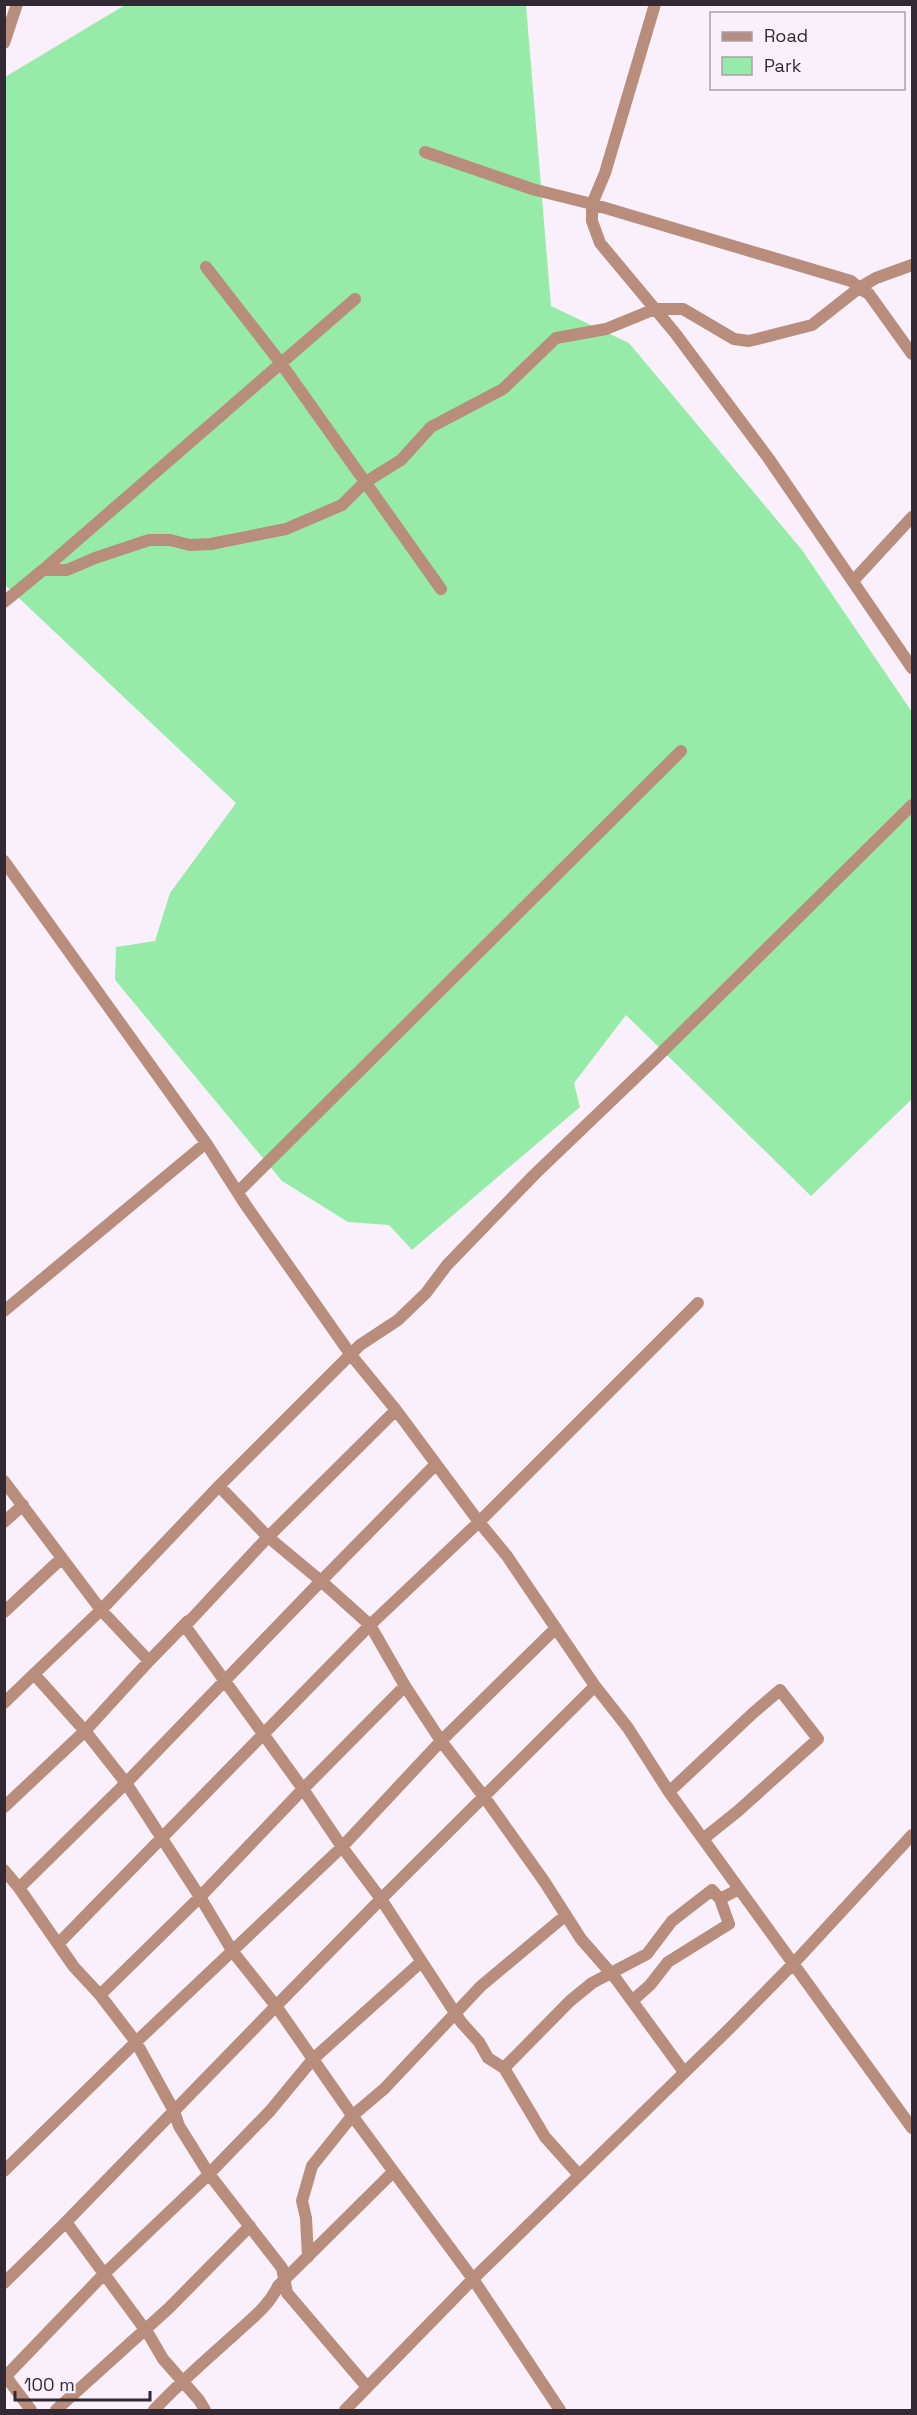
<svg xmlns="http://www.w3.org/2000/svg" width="917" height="2415" font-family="'Space Grotesk',sans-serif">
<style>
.green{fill:#97eba9}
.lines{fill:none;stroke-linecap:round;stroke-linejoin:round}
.minor{stroke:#b88d7c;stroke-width:12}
</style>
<rect width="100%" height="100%" fill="#faf0fb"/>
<path class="green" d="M 399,4 L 526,5 L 551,306 L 629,343 L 802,550 L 912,712 L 912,1099 L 811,1196 L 626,1015 L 574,1083 L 580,1107 L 412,1250 L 389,1225 L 348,1222 L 282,1181 L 115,980 L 116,947 L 155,941 L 170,893 L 236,803 L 5,585 L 5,77 L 125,5 Z"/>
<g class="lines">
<path class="minor" d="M 655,4 L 605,173 L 592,204 L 592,221 L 600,243 L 675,333 L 769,459 L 912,668
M 4,43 L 17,4
M 425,152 L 532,189 L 592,204 L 851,281 L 859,288 L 876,278 L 912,265
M 206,267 L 280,362 L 441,589
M 43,570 L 355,299
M 853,581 L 912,517
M 4,602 L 43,570 L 67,570 L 95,558 L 149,540 L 170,540 L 190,545 L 211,544 L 286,529 L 342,505 L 364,483 L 401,460 L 431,427 L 503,389 L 556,338 L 606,329 L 655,309 L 683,309 L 734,339 L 749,341 L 812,325 L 859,288 L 869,294 L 912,354
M 4,861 L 206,1143 L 245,1204 L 351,1355 L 396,1410 L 479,1522 L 507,1556 L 595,1686 L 628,1728 L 669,1792 L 912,2128
M 238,1192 L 681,751
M 4,1311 L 206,1143
M 4,1481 L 101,1610 L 219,1486 L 360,1345 L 398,1320 L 426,1293 L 447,1265 L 535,1174 L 654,1060 L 912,805
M 219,1486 L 268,1537
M 4,1522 L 23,1505
M 264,1541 L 396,1410
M 4,1612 L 62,1558
M 149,1661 L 188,1621
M 405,1686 L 370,1625 L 479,1522 L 698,1303
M 4,1703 L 34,1674 L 85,1731 L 4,1807
M 669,1792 L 752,1714 L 780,1690 L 818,1739 L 738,1811 L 703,1839
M 4,1870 L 19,1888 L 126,1783 L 85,1731 L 149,1661 L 101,1610 L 34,1674
M 19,1888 L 74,1967 L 100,1995 L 136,2042 L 174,2111 L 179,2126 L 209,2174 L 282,2268 L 287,2293 L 367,2387
M 58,1944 L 370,1625 L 321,1581 L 436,1464
M 100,1995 L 200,1897 L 303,1789 L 342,1847 L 381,1899 L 276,2006 L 354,2118 L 473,2279 L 560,2410
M 632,2001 L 650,1985 L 668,1962 L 729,1924 L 720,1899
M 504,2068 L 570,2001 L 592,1983 L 647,1954 L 672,1921 L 712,1890 L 720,1899 L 739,1889
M 4,2171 L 136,2042 L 342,1847 L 441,1741 L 556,1628
M 579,2175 L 545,2137 L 504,2068 L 488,2058 L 479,2042 L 461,2022 L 381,1899 L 595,1686
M 66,2222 L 276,2006 L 233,1952 L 200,1897 L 126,1783 L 321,1581 L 268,1537 L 185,1626 L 303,1789 L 405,1686 L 441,1741 L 485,1798 L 544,1881 L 581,1939 L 616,1979 L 684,2072
M 308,2257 L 306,2218 L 302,2201 L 312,2166 L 352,2116 L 384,2089 L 481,1986 L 566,1915
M 4,2283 L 66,2222 L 149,2335 L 163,2359 L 199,2400 L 205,2410
M 4,2374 L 31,2410
M 4,2378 L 104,2274 L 205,2178 L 270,2111 L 313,2059 L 420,1963
M 56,2410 L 169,2308 L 250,2226
M 154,2410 C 179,2383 207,2359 235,2334 C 251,2319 269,2306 278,2286 L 393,2172
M 345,2410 L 473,2279 L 728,2030 L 793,1964 L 912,1835"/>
</g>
<rect width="917" height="2415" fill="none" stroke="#332934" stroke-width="12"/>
<rect x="710" y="12" width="195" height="78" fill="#faf0fb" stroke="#aaa0ab" stroke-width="1.5"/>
<rect x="722" y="32" width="30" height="9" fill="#b88d7c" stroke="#aaa0ab" stroke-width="1.5"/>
<text x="764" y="42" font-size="18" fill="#332934">Road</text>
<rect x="722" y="57" width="30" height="18" fill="#97eba9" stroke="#aaa0ab" stroke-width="1.5"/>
<text x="764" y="72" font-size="18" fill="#332934">Park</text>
<path d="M15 2391v9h135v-9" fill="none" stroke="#332934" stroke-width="3"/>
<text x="24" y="2391" font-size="18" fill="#332934" stroke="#faf0fb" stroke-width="4.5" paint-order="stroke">100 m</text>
</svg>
